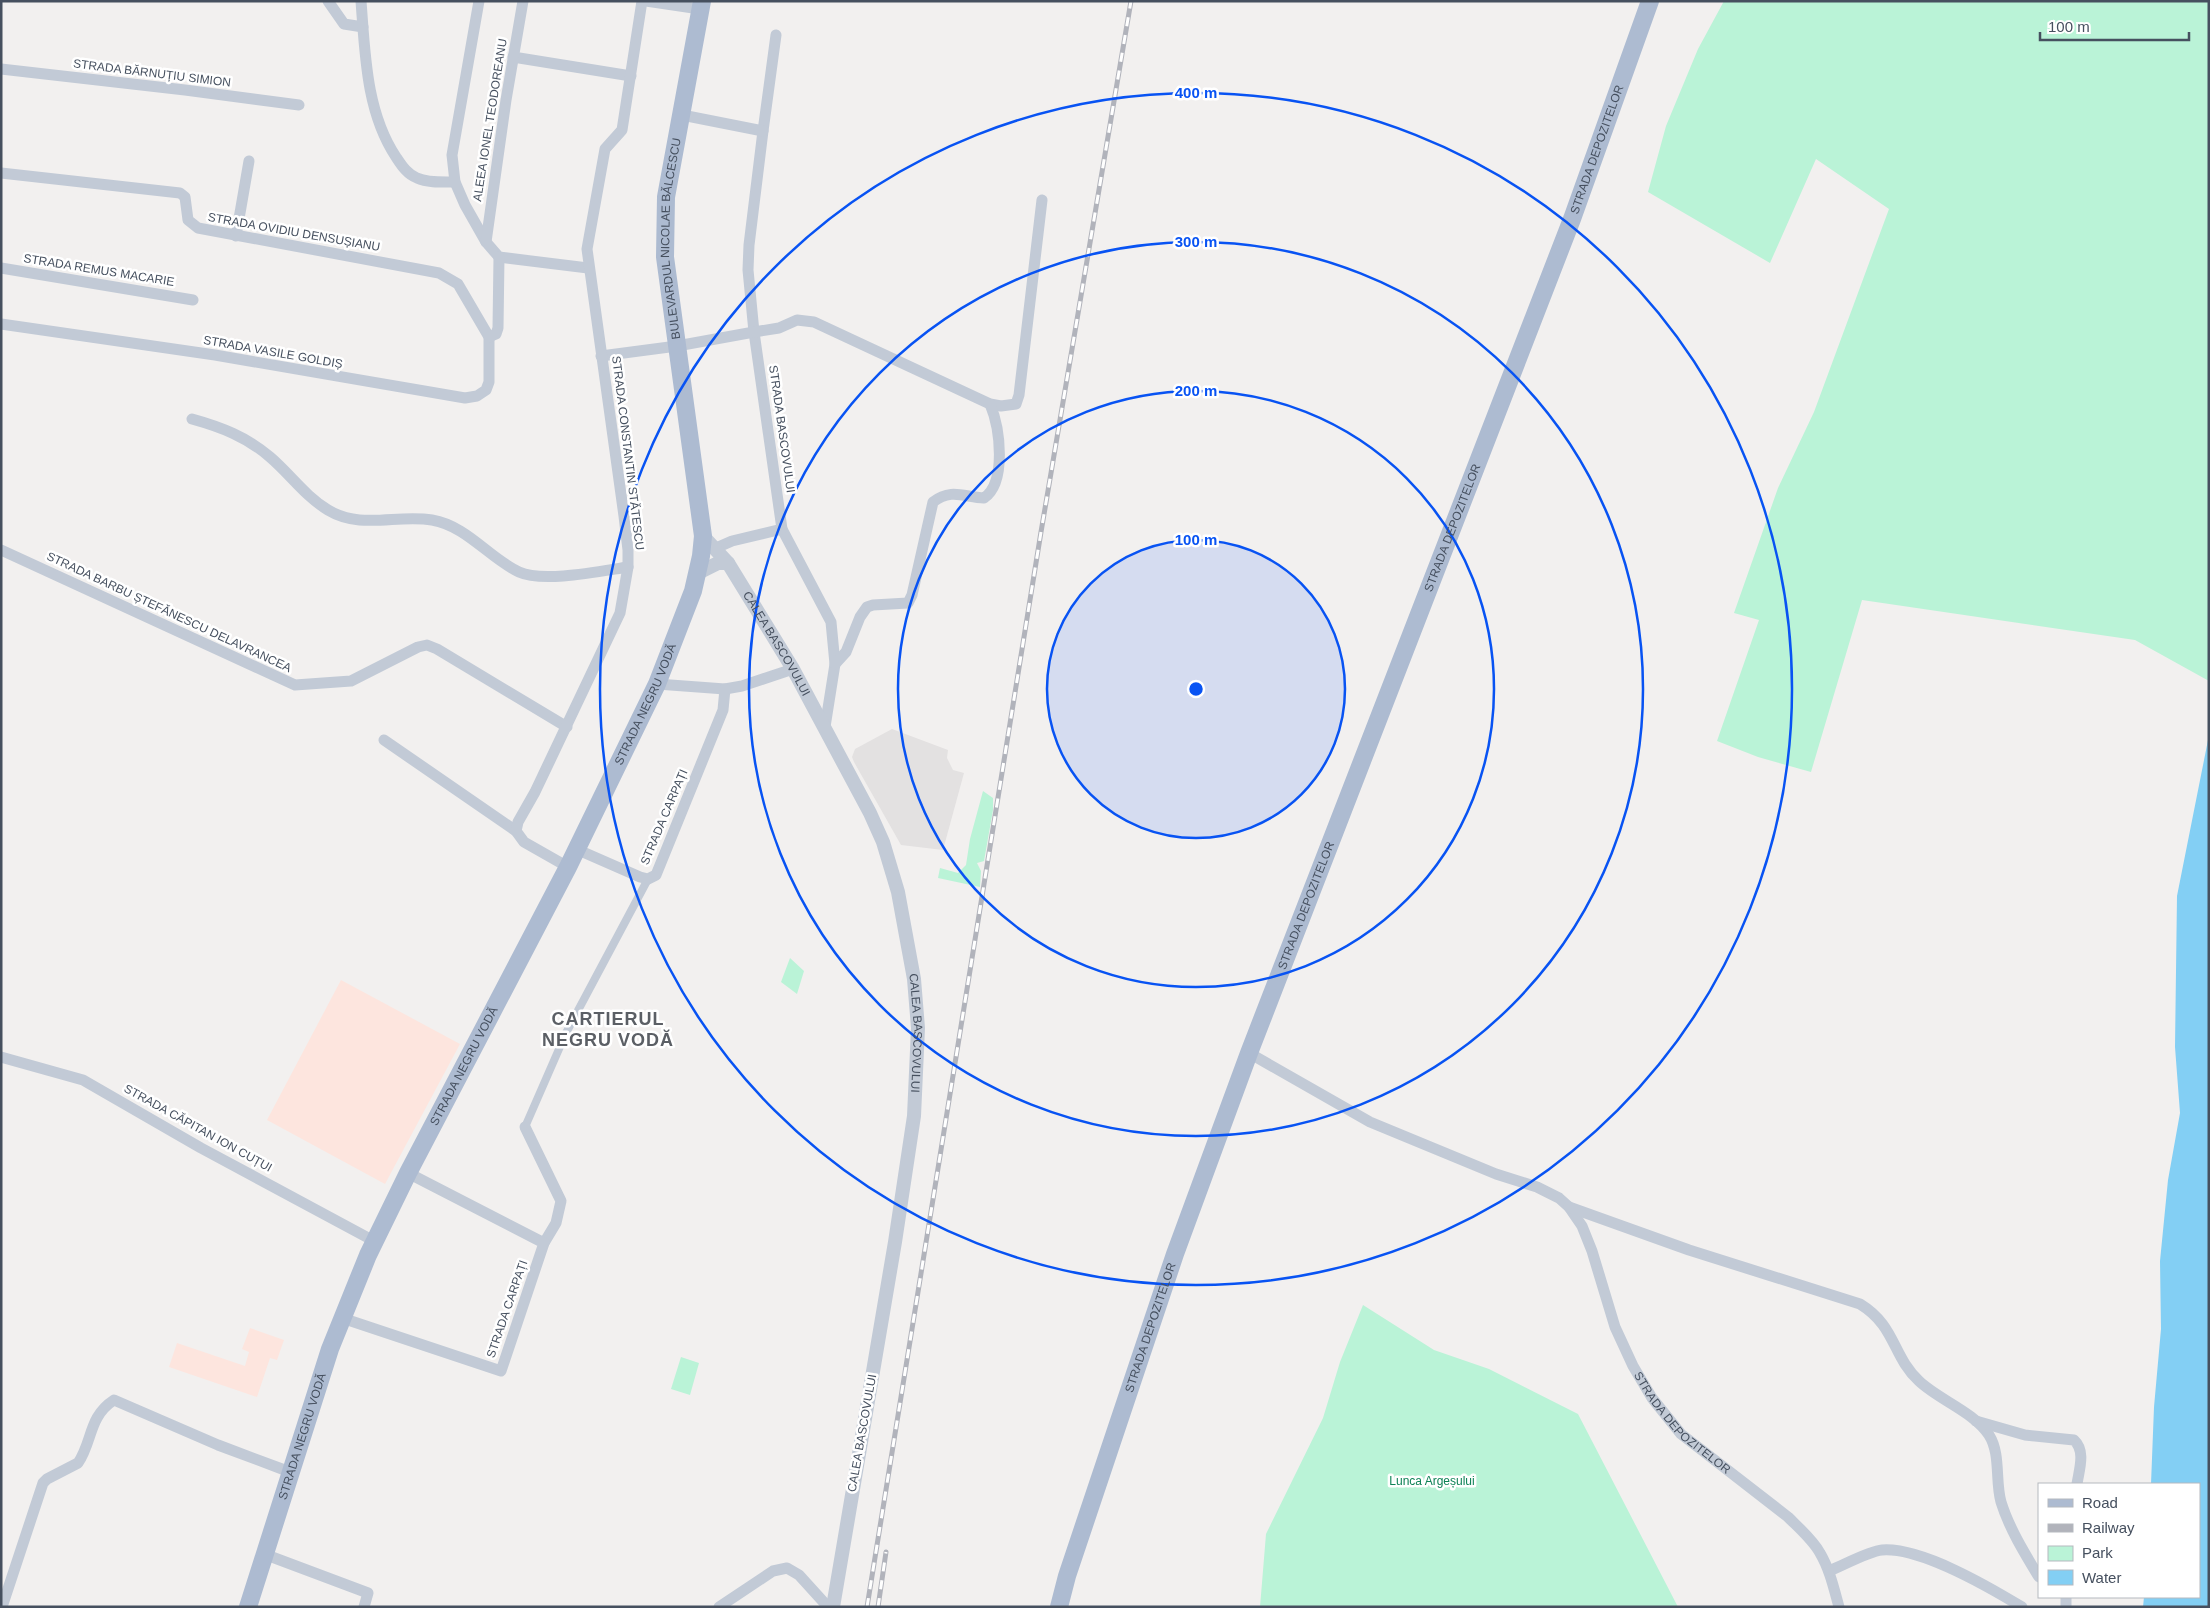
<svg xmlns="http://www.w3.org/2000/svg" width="2210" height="1608" font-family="Helvetica,sans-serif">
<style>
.education{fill:#e3e1e1}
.medical{fill:#fde5de}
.green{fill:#baf3d7}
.water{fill:#83cff4}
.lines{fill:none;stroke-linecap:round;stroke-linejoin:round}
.pedestrian{stroke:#c2cad6;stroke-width:8}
.minor{stroke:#c2cad6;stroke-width:11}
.tertiary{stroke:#c2cad6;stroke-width:14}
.primary{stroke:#adbbd1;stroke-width:18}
.rail-casing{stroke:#b1b3bb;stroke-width:5}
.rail{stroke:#fff;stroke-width:3;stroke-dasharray:9;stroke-linecap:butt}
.ring{fill:none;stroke:#0853f3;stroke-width:2.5}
.labels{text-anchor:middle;stroke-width:5;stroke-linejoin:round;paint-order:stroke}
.street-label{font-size:12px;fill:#46505f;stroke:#fff}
.park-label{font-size:12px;fill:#0e8256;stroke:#fff}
.district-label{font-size:18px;font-weight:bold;letter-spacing:1px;fill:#5b5f65;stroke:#fff}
.centre{fill:#0853f3;stroke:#fff;stroke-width:2.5}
.ring-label{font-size:15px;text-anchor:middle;font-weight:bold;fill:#0853f3;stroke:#fff;stroke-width:5;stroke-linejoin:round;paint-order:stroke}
</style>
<rect width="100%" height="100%" fill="#f2f0ef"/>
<path class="education" d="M 892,729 L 948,750 L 947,758 L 953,770 L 964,773 L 943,850 L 901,845 L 854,762 L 852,757 L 855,749 Z"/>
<path class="medical" d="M 341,980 L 460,1044 L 385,1184 L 267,1120 Z
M 250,1328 L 284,1340 L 277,1360 L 270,1358 L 257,1397 L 169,1367 L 177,1343 L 245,1366 L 249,1352 L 242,1349 Z"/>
<path class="green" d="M 1724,1 L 2209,1 L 2209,681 L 2135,640 L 1862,600 L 1811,772 L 1758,757 L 1717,741 L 1759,620 L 1734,613 L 1778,488 L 1814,412 L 1889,209 L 1816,159 L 1770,263 L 1648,192 L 1666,126 L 1698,49 Z
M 983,791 L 993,798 L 993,810 L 984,861 L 977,863 L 981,871 L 980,887 L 938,878 L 940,868 L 958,873 L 966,865 L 970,839 Z
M 790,958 L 804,971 L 797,994 L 781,982 Z
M 1363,1305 L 1434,1350 L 1489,1369 L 1578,1414 L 1678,1607 L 1260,1607 L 1266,1534 L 1323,1418 L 1340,1362 Z
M 681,1357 L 699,1363 L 690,1395 L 671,1389 Z"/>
<path class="water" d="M 2209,735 L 2209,1607 L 2143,1607 L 2144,1597 L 2199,1597 L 2199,1484 L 2151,1484 L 2154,1407 L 2161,1329 L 2160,1261 L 2168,1180 L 2180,1113 L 2175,1047 L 2177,896 Z"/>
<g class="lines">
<path class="pedestrian" d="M 525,1127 L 566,1033 L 648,879"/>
<g class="minor">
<path d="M 328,1 L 344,24 L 363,27"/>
<path d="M 361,1 C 365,53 366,112 396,157 C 402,166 407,174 417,178 C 428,183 443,182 455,182"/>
<path d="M 479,1 L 452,155 L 455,182 L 465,205 L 486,242 L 499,257 L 588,268"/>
<path d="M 646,1 L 700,9"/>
<path d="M 776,35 L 763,131 L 749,245 L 748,270 L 754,332 L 782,529 L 831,622 L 835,664 L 825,727"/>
<path d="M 513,57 L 631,76"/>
<path d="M 1,69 L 185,90 L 299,105"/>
<path d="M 682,115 L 763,131"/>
<path d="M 1,173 L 180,193 L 185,197 L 188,220 L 198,228 L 439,273 L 458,284 L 489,337 L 489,382 L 486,390 L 477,396 L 465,398 L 215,355 L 1,324"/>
<path d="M 236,236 L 249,161"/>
<path d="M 486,242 L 506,100 L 523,1"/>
<path d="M 1,268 L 193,300"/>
<path d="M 489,337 L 496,334 L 498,328 L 499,257"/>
<path d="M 601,356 L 677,346 L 754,332 L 779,328 L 797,320 L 814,322 L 990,404 L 1001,406 L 1016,404 L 1019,395 L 1042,200"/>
<path d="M 192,419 C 221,427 247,437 270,457 C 290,474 305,496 328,510 C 361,530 397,514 432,520 C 467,526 489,558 519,572 C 543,583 601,571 628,567"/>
<path d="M 716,548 L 732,541 L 782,529"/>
<path d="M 1,550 L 295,685 L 351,681 L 418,647 L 427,645 L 437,649 L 567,727"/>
<path d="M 835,664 L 846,652 L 860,617 L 867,607 L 873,605 L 908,603 L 912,595 L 933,502 C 951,488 964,497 984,498 C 1007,482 1000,428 990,404"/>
<path d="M 657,684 L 725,689 L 742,686 L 793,669"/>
<path d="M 384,740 L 516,831"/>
<path d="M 576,849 L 640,877 L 648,879 L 656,875 L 723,710 L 725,689"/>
<path d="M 568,867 L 524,842 L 516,831 L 518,822 L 535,792 L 620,613 L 628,567 L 628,550 L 624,516 L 587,249 L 605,149 L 622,130 L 642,1"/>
<path id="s1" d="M 1249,1053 L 1370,1122 L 1496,1174 L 1537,1187 L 1559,1198 L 1569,1207 L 1582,1226 L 1592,1251 L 1615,1327 L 1633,1366 L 1652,1398 L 1681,1434 L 1788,1517 C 1799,1528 1813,1540 1820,1553 C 1830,1570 1834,1589 1839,1607"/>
<path d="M 1,1057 L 83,1080 L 201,1148 L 374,1241"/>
<path d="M 525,1127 L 561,1201 L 556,1223 L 544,1243"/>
<path d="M 1569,1207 L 1689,1250 L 1860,1304 C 1896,1326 1892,1356 1919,1381 C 1939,1400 1974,1412 1989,1435 C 2001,1454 1995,1481 2001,1502 C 2009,1528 2025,1554 2039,1577"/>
<path d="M 342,1318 L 501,1371 L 544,1243 L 408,1173"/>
<path d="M 1976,1421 L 2025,1435 L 2074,1440 C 2086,1451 2079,1470 2077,1484"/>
<path d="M 264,1554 L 368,1593 L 364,1607"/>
<path d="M 1829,1571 C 1842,1566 1869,1551 1882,1550 C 1921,1547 1989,1587 2022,1607"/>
<path d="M 2,1607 L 43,1483 L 47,1479 L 78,1463 C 93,1441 88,1417 114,1400 L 218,1445 L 290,1472"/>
<path d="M 719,1607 L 773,1571 L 787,1568 L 799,1575 L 828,1607"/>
<path d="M 2066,1607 L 2066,1597"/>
</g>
<g class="tertiary">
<path id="s2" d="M 703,536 L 728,563 L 793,669 L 870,813 L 883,842 L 898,892 L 914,979 L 918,1028 L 914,1116 L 895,1242 L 833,1607"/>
<path d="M 698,573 L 718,563 L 728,563"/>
</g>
<g class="primary">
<path id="s3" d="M 248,1607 L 330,1349 L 368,1255 L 408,1173 L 568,867 L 657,684 L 693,591 L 701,556 L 703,536 L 665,257 L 666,197 L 702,1"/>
<path id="s4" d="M 1059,1607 L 1067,1576 L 1175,1254 L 1249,1053 L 1572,219 L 1650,1"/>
</g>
<g class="rail-casing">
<path id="rail" d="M 867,1607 L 1041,532 L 1131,1
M 878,1607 L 886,1552"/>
</g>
<use href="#rail" class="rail"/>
</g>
<circle cx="1196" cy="689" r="149" fill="#0853f3" fill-opacity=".12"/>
<g class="ring">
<circle cx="1196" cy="689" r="149"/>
<circle cx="1196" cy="689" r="298"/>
<circle cx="1196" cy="689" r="447"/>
<circle cx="1196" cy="689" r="596"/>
</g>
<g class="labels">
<g class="street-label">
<text transform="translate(152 73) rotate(7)" y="4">STRADA BĂRNUȚIU SIMION</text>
<text transform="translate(490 120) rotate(-81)" y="4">ALEEA IONEL TEODOREANU</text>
<text dy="4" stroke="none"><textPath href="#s4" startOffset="1554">STRADA DEPOZITELOR</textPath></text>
<text transform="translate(294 232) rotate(10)" y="4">STRADA OVIDIU DENSUȘIANU</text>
<text dy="4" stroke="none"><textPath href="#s3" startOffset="1468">BULEVARDUL NICOLAE BĂLCESCU</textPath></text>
<text transform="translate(99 270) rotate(9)" y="4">STRADA REMUS MACARIE</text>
<text transform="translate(273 352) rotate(10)" y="4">STRADA VASILE GOLDIȘ</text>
<text transform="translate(782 429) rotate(82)" y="4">STRADA BASCOVULUI</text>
<text transform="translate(628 453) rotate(83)" y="4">STRADA CONSTANTIN STĂTESCU</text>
<text dy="4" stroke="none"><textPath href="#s4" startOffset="1149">STRADA DEPOZITELOR</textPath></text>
<text transform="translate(169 612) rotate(25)" y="4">STRADA BARBU ȘTEFĂNESCU DELAVRANCEA</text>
<text dy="4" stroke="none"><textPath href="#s2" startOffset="131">CALEA BASCOVULUI</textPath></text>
<text dy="4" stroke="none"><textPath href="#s3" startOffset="989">STRADA NEGRU VODĂ</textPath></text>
<text transform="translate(664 817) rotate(-67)" y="4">STRADA CARPAȚI</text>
<text dy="4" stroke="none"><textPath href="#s4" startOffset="744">STRADA DEPOZITELOR</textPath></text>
<text dy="4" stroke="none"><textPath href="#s2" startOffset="551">CALEA BASCOVULUI</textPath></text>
<text dy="4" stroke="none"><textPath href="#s3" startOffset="584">STRADA NEGRU VODĂ</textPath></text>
<text transform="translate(198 1128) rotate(29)" y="4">STRADA CĂPITAN ION CUȚUI</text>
<text transform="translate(507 1309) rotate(-71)" y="4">STRADA CARPAȚI</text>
<text dy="4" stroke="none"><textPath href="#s4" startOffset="294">STRADA DEPOZITELOR</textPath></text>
<text dy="4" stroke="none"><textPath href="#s1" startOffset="605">STRADA DEPOZITELOR</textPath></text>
<text transform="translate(862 1433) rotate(-80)" y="4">CALEA BASCOVULUI</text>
<text dy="4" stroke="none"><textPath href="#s3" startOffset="179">STRADA NEGRU VODĂ</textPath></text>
</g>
<g class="park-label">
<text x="1432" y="1485">Lunca Argeșului</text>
</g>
<g class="district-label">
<text x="608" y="1025">CARTIERUL<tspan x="608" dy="21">NEGRU VODĂ</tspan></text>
</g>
</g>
<circle cx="1196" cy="689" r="8" class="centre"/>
<g class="ring-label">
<text x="1196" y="98">400 m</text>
<text x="1196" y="247">300 m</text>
<text x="1196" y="396">200 m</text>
<text x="1196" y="545">100 m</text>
</g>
<rect width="2210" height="1608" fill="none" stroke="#46505f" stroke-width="5"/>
<rect x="2038" y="1483" width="162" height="115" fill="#ffffff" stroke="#b5b9bf"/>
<rect x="2048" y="1499" width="25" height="8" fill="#adbbd1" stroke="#b5b9bf"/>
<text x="2082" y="1508" font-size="15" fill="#46505f">Road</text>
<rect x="2048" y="1524" width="25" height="8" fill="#b1b3bb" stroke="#b5b9bf"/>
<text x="2082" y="1533" font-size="15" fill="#46505f">Railway</text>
<rect x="2048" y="1546" width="25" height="15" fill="#baf3d7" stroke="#b5b9bf"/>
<text x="2082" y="1558" font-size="15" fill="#46505f">Park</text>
<rect x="2048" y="1570" width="25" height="15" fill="#83cff4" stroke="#b5b9bf"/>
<text x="2082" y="1583" font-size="15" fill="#46505f">Water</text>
<path d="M2040 32v8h149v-8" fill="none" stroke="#46505f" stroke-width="2.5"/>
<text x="2048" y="32" font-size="15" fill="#46505f" stroke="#ffffff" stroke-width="4" paint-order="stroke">100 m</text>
</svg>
